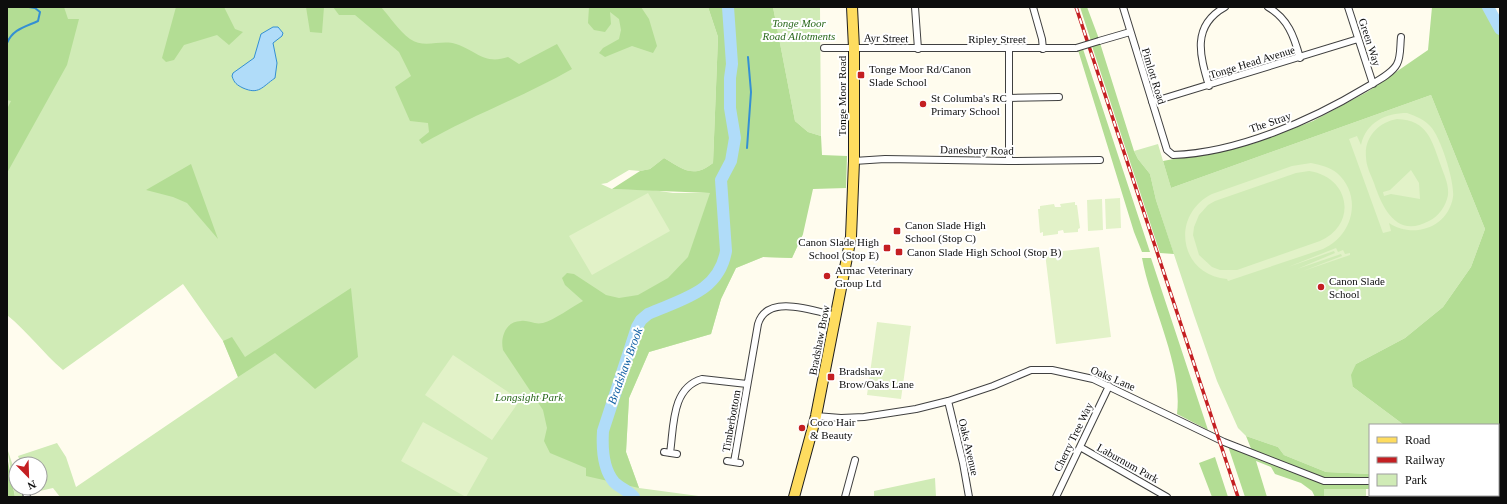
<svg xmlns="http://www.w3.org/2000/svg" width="1507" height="504" font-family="Georgia,serif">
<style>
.green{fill:#d0ebb6}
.forest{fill:#b3dd94}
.pitch{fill:#e2f2c8;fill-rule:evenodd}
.water{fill:#b0dcf9;stroke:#348fd3}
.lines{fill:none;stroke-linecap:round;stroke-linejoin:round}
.stream{stroke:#348fd3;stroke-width:2}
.river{stroke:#b0dcf9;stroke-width:12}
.minor-casing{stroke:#404040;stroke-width:8}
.primary-casing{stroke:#1e1e1e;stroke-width:12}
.minor{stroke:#fff;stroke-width:6}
.primary{stroke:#fedc5f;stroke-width:10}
.rail-casing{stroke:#c41f22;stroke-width:3.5}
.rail{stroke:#fff;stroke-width:2;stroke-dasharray:6;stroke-linecap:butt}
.minor-bridge-casing{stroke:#404040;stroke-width:8;stroke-linecap:butt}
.minor-bridge{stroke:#fff;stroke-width:6}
.poi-dot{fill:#c41f22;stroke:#fff;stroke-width:1.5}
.labels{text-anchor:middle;stroke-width:4;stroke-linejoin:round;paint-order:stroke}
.park-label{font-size:11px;font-style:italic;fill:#29681b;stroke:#fff}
.street-label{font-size:11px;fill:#0d0d0d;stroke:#fff}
.poi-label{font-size:11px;fill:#0d0d0d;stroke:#fff;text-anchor:start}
.water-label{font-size:12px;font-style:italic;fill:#1160a5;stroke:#fff}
</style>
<rect width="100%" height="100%" fill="#fffcee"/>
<path class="green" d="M 7,7 L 708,7 L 718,37 L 713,163 C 693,179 683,169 664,158 L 650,169 L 640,171 L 629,170 L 607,183 L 601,184 L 612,189 L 653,190 L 673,193 L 710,193 L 803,234 L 792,258 L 763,257 L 736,268 L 721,299 L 711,334 L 649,352 L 629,398 L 626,452 L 639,488 L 706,497 L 60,497 L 53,488 L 31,493 L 29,488 L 40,488 L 40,464 L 21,464 L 18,456 L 57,443 L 66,457 L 76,487 L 238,377 L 223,341 L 183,284 L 63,370 C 43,353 28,332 7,315 Z
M 773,7 L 820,7 L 821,136 L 808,132 L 795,121 Z
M 1431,95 L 1485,229 L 1471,267 L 1443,307 L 1405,338 L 1356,364 L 1353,387 L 1404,425 L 1370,425 L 1370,474 L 1326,472 L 1284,455 L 1278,447 L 1246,436 L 1238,428 L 1217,381 L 1194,315 L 1156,200 L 1150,174 L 1138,159 L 1134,151 L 1158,144 L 1171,188 Z
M 7,448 L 16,475 L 16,488 L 20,488 L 23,497 L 15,497 Z
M 935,478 L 936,497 L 874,497 L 874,491 Z
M 1324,489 L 1366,489 L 1366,497 L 1324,497 Z"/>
<path class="forest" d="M 7,7 L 64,7 L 68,19 L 79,19 L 67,65 L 7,173 L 7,109 L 11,101 L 7,100 Z
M 176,7 L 224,7 L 235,29 L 243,32 L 229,45 L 217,35 L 184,45 L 174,60 L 166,62 L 162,58 Z
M 306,7 L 324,7 L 322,33 L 310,32 Z
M 333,7 L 381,7 C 390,17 399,31 410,39 C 424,49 441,39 456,44 C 477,51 484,65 508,57 L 519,64 L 557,44 L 572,69 C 523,97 470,116 422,144 L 419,140 L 429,132 L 428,123 L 410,121 L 395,87 L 411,76 L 399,52 L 355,15 L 339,15 Z
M 589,7 L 641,7 L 649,19 L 657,46 L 653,53 L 632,46 L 605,57 L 599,53 L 603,48 L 619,39 L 621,30 L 619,19 L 610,12 L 611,24 L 605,32 L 594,30 L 588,23 Z
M 708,7 L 773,7 L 795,121 L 808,132 L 821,136 L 822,155 L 847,156 L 846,188 L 813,189 L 803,234 L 792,258 L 763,257 L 736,268 L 721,299 L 711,334 L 649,352 L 629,398 L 626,452 L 639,488 L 586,476 L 586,468 L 550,453 L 544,441 L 547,428 L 543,410 L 503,350 C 500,337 506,321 521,321 C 529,320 534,325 543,323 C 554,320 572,307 583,301 L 565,285 L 562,278 L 567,273 L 574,274 L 606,295 L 619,298 L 638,295 L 668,278 L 688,257 L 710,193 C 677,192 645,190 612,189 L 640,171 L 650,169 L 664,158 C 683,169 693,179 713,163 L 718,37 Z
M 1080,7 L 1087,7 L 1099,39 L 1091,41 Z
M 1432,7 L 1482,7 L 1494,27 L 1500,35 L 1500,497 L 1467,497 L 1465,495 L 1498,495 L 1498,425 L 1404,425 L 1353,387 L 1351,375 L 1356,364 L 1405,338 L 1443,307 L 1471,267 L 1485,229 L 1431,95 L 1171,188 L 1163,161 L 1252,144 L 1313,121 L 1367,92 L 1428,50 Z
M 1100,43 L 1134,151 L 1138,159 L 1150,174 L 1156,200 L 1174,254 L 1160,253 L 1092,46 Z
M 1083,49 L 1150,252 L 1142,252 L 1134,232 L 1078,50 Z
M 191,164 L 218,239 L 187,203 L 173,197 L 146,190 Z
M 1142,258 L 1151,258 L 1208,430 L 1177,414 C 1183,365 1151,307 1142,258 Z
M 351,288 L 358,357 L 315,389 L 275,353 L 238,377 L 223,341 L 232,337 L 245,357 Z
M 1246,436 L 1278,447 L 1284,455 L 1326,472 L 1370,474 L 1370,489 L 1324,489 L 1324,497 L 1315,497 L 1312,491 L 1301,483 L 1275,474 L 1271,467 L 1256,461 L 1267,497 L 1245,497 L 1228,446 L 1252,451 Z
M 7,456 L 15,497 L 7,497 Z
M 1215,457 L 1228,497 L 1212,497 L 1199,463 Z"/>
<path class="pitch" d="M 1407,113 C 1416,116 1425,120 1431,127 C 1441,138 1455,183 1453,197 C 1448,228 1413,239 1389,223 L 1391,231 L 1383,233 L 1349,139 L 1357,136 L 1361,145 C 1366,122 1386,113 1407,113 ZM 1397,119 C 1428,120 1432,141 1441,166 C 1444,175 1449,184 1448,195 C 1446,206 1439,216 1429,221 C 1396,239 1382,207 1374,183 C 1371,175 1366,166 1366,157 C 1364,137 1379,122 1397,119 Z
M 1311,163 C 1320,165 1330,167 1337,173 C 1363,196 1353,236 1323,249 L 1228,281 L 1227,279 C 1179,275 1170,215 1212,194 L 1292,166 ZM 1309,171 C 1350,177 1358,224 1320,241 L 1237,270 L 1220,270 L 1212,267 L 1199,255 L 1193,235 L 1194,227 L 1199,215 L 1208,205 L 1215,201 L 1296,173 Z
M 1411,170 L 1419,183 L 1420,199 L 1391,194 L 1384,196 L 1383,192 L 1390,190 Z
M 648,193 L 670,231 L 592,275 L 569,236 Z
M 1120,198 L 1121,228 L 1106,229 L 1105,199 Z
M 1102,199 L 1103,230 L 1088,231 L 1087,200 Z
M 1075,202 L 1075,205 L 1077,205 L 1080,228 L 1078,229 L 1078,232 L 1064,233 L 1063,230 L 1058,231 L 1058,234 L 1043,236 L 1043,232 L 1040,233 L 1038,209 L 1040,209 L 1040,206 L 1054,204 L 1055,207 L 1061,207 L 1060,204 Z
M 1099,247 L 1111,337 L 1056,344 L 1045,253 Z
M 1336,248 L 1338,252 L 1343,250 L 1345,254 L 1350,253 L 1350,255 L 1303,271 L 1342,256 L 1341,254 L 1297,269 L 1335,253 L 1334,251 L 1288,267 Z
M 877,322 L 911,326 L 901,399 L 867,395 Z
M 453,355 L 520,400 L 492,440 L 425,395 Z
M 423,422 L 488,458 L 466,497 L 401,461 Z"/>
<path class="water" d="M 273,27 L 278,27 L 283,33 L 282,36 L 273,43 L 277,63 L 275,78 C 262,87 259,95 243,88 C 237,85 234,83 232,76 L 233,73 L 254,58 L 261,34 Z"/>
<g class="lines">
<path class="stream" d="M 7,43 C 13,29 25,27 38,21 L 40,12 L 35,8 L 29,7
M 747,148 L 751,92 L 748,57"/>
<path class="river" d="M 1488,7 L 1500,29
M 634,497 C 629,491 620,488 614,482 C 603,469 602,447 603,431 L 637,327 L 641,320 L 648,314 C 682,299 719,292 726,251 L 721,180 L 731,161 L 735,138 L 730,108 L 730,78 L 732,64 L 728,7"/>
<g class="minor-casing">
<path id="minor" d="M 915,7 L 918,49
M 1033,7 L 1042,39 L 1043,49
M 1123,7 L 1167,150 L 1173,155 C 1237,153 1312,120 1365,88 C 1375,82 1392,74 1397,64 C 1401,57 1400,45 1401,37
M 1268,7 C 1288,19 1294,36 1300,58
M 1348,7 L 1373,84
M 1099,41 L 1130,32
M 824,48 L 1076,48
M 1209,86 C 1200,56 1191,26 1225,7
M 1009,98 L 1059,97
M 1152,102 L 1358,39
M 854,161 L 885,159 L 1009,161 L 1100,160
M 1009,161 L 1009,49
M 948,401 L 963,463 L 969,497
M 816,416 L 841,418 L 864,417 L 916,409 L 948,401 L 993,386 L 1031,370 L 1052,370 L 1093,379 L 1224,442 L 1324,481 L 1370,481
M 1498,446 L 1500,444
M 1080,447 L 1167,497
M 664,452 L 677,454
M 670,453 C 674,427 671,388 702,379 L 747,384
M 727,461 L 740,463
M 734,462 L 758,324 C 767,293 814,311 836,316
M 26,493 L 27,497
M 845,497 L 855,460
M 1056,497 L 1109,386"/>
</g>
<g class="primary-casing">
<path id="primary" d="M 794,497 L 816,416 L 851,237 L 854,161 L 854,48 L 852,7"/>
</g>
<use href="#minor" class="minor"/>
<use href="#primary" class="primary"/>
<g class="rail-casing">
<path id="rail" d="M 1076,7 L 1238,497"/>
</g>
<use href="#rail" class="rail"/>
<g class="minor-bridge-casing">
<path id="minor-bridge" d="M 1076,48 L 1099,41"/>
</g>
<use href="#minor-bridge" class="minor-bridge"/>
</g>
<g class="poi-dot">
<rect x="857" y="71" width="8" height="8" rx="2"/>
<circle cx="923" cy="104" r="4"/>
<rect x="893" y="227" width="8" height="8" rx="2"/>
<rect x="883" y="244" width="8" height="8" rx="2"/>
<rect x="895" y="248" width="8" height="8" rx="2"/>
<circle cx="827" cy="276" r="4"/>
<circle cx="1321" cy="287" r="4"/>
<rect x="827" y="373" width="8" height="8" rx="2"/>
<circle cx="802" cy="428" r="4"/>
</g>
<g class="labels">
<g class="park-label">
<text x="799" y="27">Tonge Moor<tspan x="799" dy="13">Road Allotments</tspan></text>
<text x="529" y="401">Longsight Park</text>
</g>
<g class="street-label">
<text transform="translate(886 38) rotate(1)" y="4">Ayr Street</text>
<text x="997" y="43">Ripley Street</text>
<text transform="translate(1370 42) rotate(72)" y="4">Green Way</text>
<text transform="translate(1252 62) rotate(-17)" y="4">Tonge Head Avenue</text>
<text transform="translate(1154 76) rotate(73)" y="4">Pimlott Road</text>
<text transform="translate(842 96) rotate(-90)" y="4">Tonge Moor Road</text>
<text transform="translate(1270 122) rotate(-19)" y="4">The Stray</text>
<text transform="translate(977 150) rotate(1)" y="4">Danesbury Road</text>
<text transform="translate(819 340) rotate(-79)" y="4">Bradshaw Brow</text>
<text transform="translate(1113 378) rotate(23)" y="4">Oaks Lane</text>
<text transform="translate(731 421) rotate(-80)" y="4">Timberbottom</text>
<text transform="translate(1073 437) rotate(-64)" y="4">Cherry Tree Way</text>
<text transform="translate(969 447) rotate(77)" y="4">Oaks Avenue</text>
<text transform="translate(1128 463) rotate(29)" y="4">Laburnum Park</text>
</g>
<g class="poi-label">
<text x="869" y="73">Tonge Moor Rd/Canon<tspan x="869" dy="13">Slade School</tspan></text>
<text x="931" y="102">St Columba's RC<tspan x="931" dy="13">Primary School</tspan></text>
<text x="905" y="229">Canon Slade High<tspan x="905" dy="13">School (Stop C)</tspan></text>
<text x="879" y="246" text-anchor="end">Canon Slade High<tspan x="879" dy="13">School (Stop E)</tspan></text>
<text x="907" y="256">Canon Slade High School (Stop B)</text>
<text x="835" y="274">Armac Veterinary<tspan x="835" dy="13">Group Ltd</tspan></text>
<text x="1329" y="285">Canon Slade<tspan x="1329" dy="13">School</tspan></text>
<text x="839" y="375">Bradshaw<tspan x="839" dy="13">Brow/Oaks Lane</tspan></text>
<text x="810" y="426">Coco Hair<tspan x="810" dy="13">&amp; Beauty</tspan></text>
</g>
<g class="water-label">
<text transform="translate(625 366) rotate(-70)" y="4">Bradshaw Brook</text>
</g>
</g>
<rect width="1507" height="504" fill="none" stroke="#0d0d0d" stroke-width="16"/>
<rect x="1369" y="424" width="130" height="72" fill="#ffffff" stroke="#9e9e9e"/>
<rect x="1377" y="437" width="20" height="6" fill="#fedc5f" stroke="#9e9e9e"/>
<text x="1405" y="444" font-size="12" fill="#0d0d0d">Road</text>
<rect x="1377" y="457" width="20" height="6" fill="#c41f22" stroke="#9e9e9e"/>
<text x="1405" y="464" font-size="12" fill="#0d0d0d">Railway</text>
<rect x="1377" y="474" width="20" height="12" fill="#d0ebb6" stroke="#9e9e9e"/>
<text x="1405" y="484" font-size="12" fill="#0d0d0d">Park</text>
<g transform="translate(28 476) rotate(157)"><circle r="19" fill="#ffffff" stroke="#9e9e9e"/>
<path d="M0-3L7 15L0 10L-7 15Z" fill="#c41f22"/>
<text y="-6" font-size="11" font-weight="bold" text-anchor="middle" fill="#0d0d0d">N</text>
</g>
</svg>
